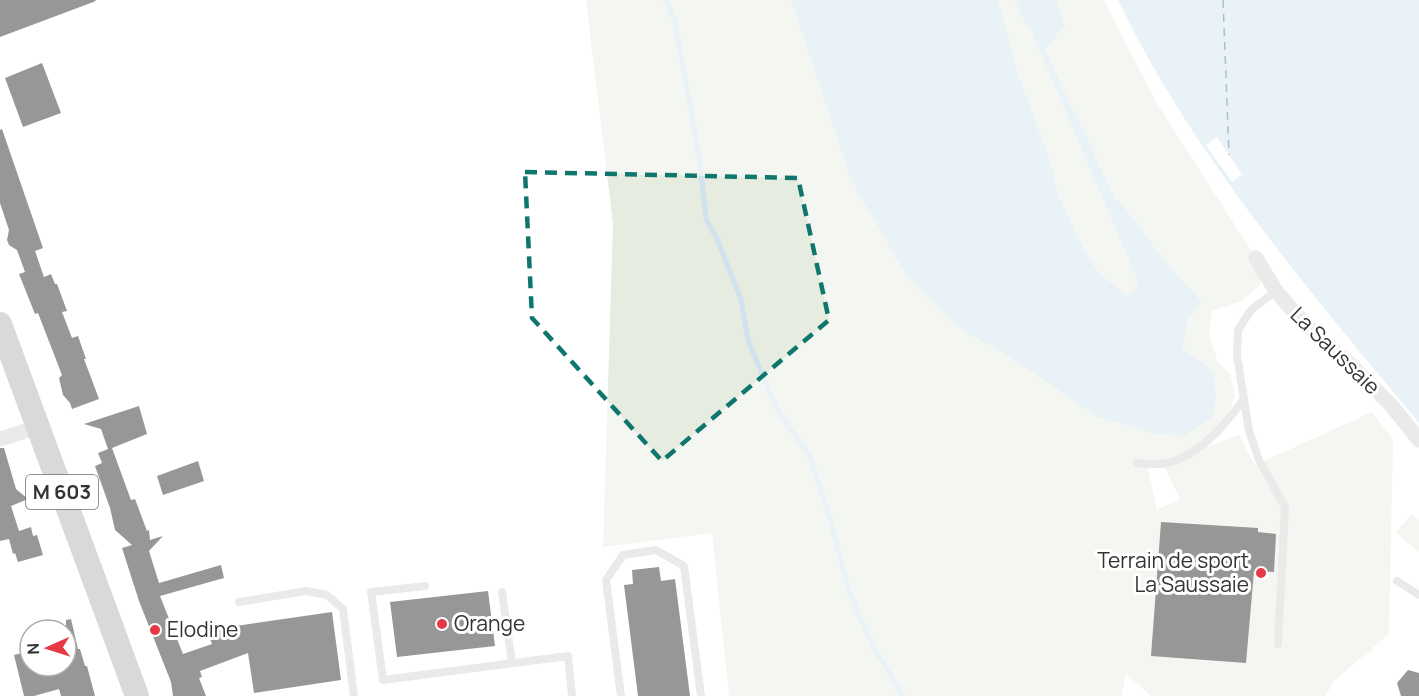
<svg xmlns="http://www.w3.org/2000/svg" width="1419" height="696" font-family="Manrope,sans-serif">
<style>
.green{fill:#e6ecdf;fill-rule:evenodd}
.water{fill:#cfe2ee}
.pier{fill:#fff}
.lines{fill:none;stroke-linecap:round;stroke-linejoin:round}
.stream{stroke:#cfe2ee;stroke-width:5}
.ferry{stroke:#3f7597;stroke-width:1.5;stroke-dasharray:8 6;stroke-linecap:butt}
.building{fill:#1a1a1a}
.lane{stroke:#d0d0d0;stroke-width:8}
.street{stroke:#d0d0d0;stroke-width:15}
.primary{stroke:#ababab;stroke-width:24}
.marked{fill:none;stroke:#0f766e;stroke-width:4.5;stroke-dasharray:12 8;stroke-linejoin:round}
.poi-dot{fill:#e63946;stroke:#fff;stroke-width:2}
.labels{text-anchor:middle;stroke-width:6;stroke-linejoin:round;paint-order:stroke}
.shield{fill:#fff;stroke:#707070;stroke-width:1.5}
.shield-label{font-size:20px;font-weight:bold;fill:#333}
.street-label{font-size:21px;fill:#333;stroke:#fff}
.poi-label{font-size:21px;fill:#333;stroke:#fff;text-anchor:start}
</style>
<rect width="100%" height="100%" fill="#fff"/>
<path class="green" d="M 586,0 L 791,0 L 851,180 L 960,329 L 1018,362 L 1213,371 L 1182,348 L 1189,317 L 1202,302 L 1170,267 L 1130,214 L 1115,198 L 1045,49 L 1065,26 L 1056,0 L 1104,0 L 1156,102 L 1256,258 L 1261,284 L 1242,301 L 1212,311 L 1209,333 L 1217,360 L 1230,375 L 1235,394 L 1226,424 L 1194,451 L 1239,435 L 1255,465 L 1372,412 L 1393,439 L 1389,634 L 1372,648 L 1372,652 L 1368,652 L 1335,680 L 1325,696 L 1151,696 L 1126,674 L 1121,696 L 729,696 L 712,533 L 603,547 L 613,224 ZM 1147,464 L 1163,464 L 1180,499 L 1157,510 Z
M 998,0 L 1015,0 L 1020,14 L 1032,33 L 1138,281 L 1135,293 L 1125,294 L 1097,271 L 1077,236 L 1056,189 L 1053,169 L 1018,73 Z
M 1411,514 L 1419,520 L 1419,552 L 1396,533 Z"/>
<path class="water" d="M 791,0 L 998,0 L 1018,73 L 1053,169 L 1056,189 L 1077,236 L 1097,271 L 1125,294 L 1134,293 L 1138,281 L 1032,33 L 1020,14 L 1015,0 L 1056,0 L 1065,26 L 1045,49 L 1115,198 L 1130,214 L 1170,267 L 1202,302 L 1189,317 L 1182,348 L 1213,371 L 1216,395 L 1212,418 L 1183,436 L 1158,434 L 1097,417 L 1018,362 L 960,329 L 907,276 L 851,180 Z
M 1118,0 L 1419,0 L 1419,423 C 1310,292 1192,154 1118,0 Z"/>
<path class="pier" d="M 1217,137 L 1242,174 L 1232,182 L 1206,145 Z"/>
<g class="lines">
<path class="stream" d="M 666,0 L 675,22 L 700,162 L 706,219 L 718,241 L 741,300 L 748,340 L 776,408 L 811,459 L 831,522 L 849,592 L 873,646 L 903,696"/>
<path class="ferry" d="M 1223,0 L 1229,155"/>
</g>
<path class="building" d="M 0,0 L 95,0 L 96,1 L 0,37 Z
M 42,63 L 61,113 L 23,127 L 5,78 Z
M 2,129 L 43,248 L 35,251 L 44,277 L 51,274 L 55,284 L 57,284 L 67,311 L 62,312 L 72,338 L 78,336 L 86,359 L 84,359 L 99,399 L 72,409 L 70,403 L 63,395 L 59,378 L 62,375 L 38,313 L 35,314 L 19,274 L 25,272 L 17,250 L 9,245 L 7,240 L 9,230 L 0,203 L 0,130 Z
M 139,406 L 147,434 L 112,448 L 131,500 L 135,499 L 147,531 L 149,530 L 150,540 L 163,536 L 149,551 L 159,583 L 221,565 L 224,578 L 160,596 L 183,654 L 212,644 L 208,634 L 229,627 L 332,612 L 341,680 L 254,693 L 248,653 L 200,671 L 202,677 L 199,678 L 206,696 L 173,696 L 171,682 L 139,601 L 122,548 L 132,545 L 115,530 L 110,508 L 95,466 L 102,463 L 98,453 L 108,449 L 101,429 L 84,424 Z
M 0,448 L 4,448 L 16,489 L 28,499 L 11,506 L 19,531 L 31,527 L 33,536 L 37,535 L 43,555 L 18,562 L 15,553 L 13,554 L 9,539 L 0,541 Z
M 198,461 L 204,481 L 163,495 L 157,476 Z
M 1161,522 L 1258,528 L 1258,532 L 1276,534 L 1274,572 L 1254,571 L 1246,663 L 1151,656 Z
M 659,567 L 661,581 L 675,579 L 690,696 L 638,696 L 624,585 L 633,584 L 632,570 Z
M 488,591 L 495,646 L 397,657 L 390,602 Z
M 71,619 L 78,649 L 80,649 L 85,666 L 87,666 L 95,696 L 61,696 L 59,689 L 34,696 L 24,696 L 14,655 L 30,651 L 30,666 L 66,666 L 66,620 Z
M 1408,670 L 1419,673 L 1419,696 L 1401,696 L 1397,683 Z"/>
<g class="lines">
<path class="lane" d="M 1276,291 L 1251,310 L 1238,330 L 1237,355 L 1249,431 L 1259,460 L 1285,507 L 1278,644
M 1137,463 C 1145,464 1154,464 1161,464 C 1195,460 1225,426 1243,400
M 1397,581 L 1419,595
M 425,586 L 371,592 L 383,680 L 568,656 L 572,696
M 502,592 L 512,663
M 239,602 L 306,591 L 327,595 L 343,609 L 354,696
M 621,696 L 606,580 L 623,555 L 656,550 L 684,566 L 701,696"/>
<path class="street" d="M 1256,258 L 1276,291 L 1301,320 L 1352,366 L 1391,405 L 1419,440
M 0,439 L 38,427"/>
<path class="primary" d="M 0,324 L 137,696"/>
</g>
<path d="M0 0H1419V696H0ZM 525,172 L 798,178 L 829,320 L 662,461 L 532,318 Z" fill="#fff" fill-opacity=".55" fill-rule="evenodd"/>
<path class="marked" d="M 525,172 L 798,178 L 829,320 L 662,461 L 532,318 Z"/>
<g class="poi-dot">
<circle cx="1261" cy="573" r="6"/>
<circle cx="442" cy="624" r="6"/>
<circle cx="155" cy="630" r="6"/>
</g>
<g class="labels">
<rect class="shield" x="26" y="475" width="72" height="34" rx="4.5"/>
<g class="shield-label">
<text x="62" y="499">M 603</text>
</g>
<g class="street-label">
<text transform="translate(1335 351) rotate(44)" y="7">La Saussaie</text>
</g>
<g class="poi-label">
<text x="1249" y="568" text-anchor="end">Terrain de sport<tspan x="1249" dy="24">La Saussaie</tspan></text>
<text x="454" y="631">Orange</text>
<text x="167" y="637">Elodine</text>
</g>
</g>
<g transform="translate(48 648) rotate(267)"><circle r="28" fill="#ffffff" stroke="#adadad" stroke-width="1.5"/>
<path d="M0-4.5L10 22L0 15L-10 22Z" fill="#e63946"/>
<text y="-9" font-size="16" font-weight="bold" text-anchor="middle" fill="#333333">N</text>
</g>
</svg>
